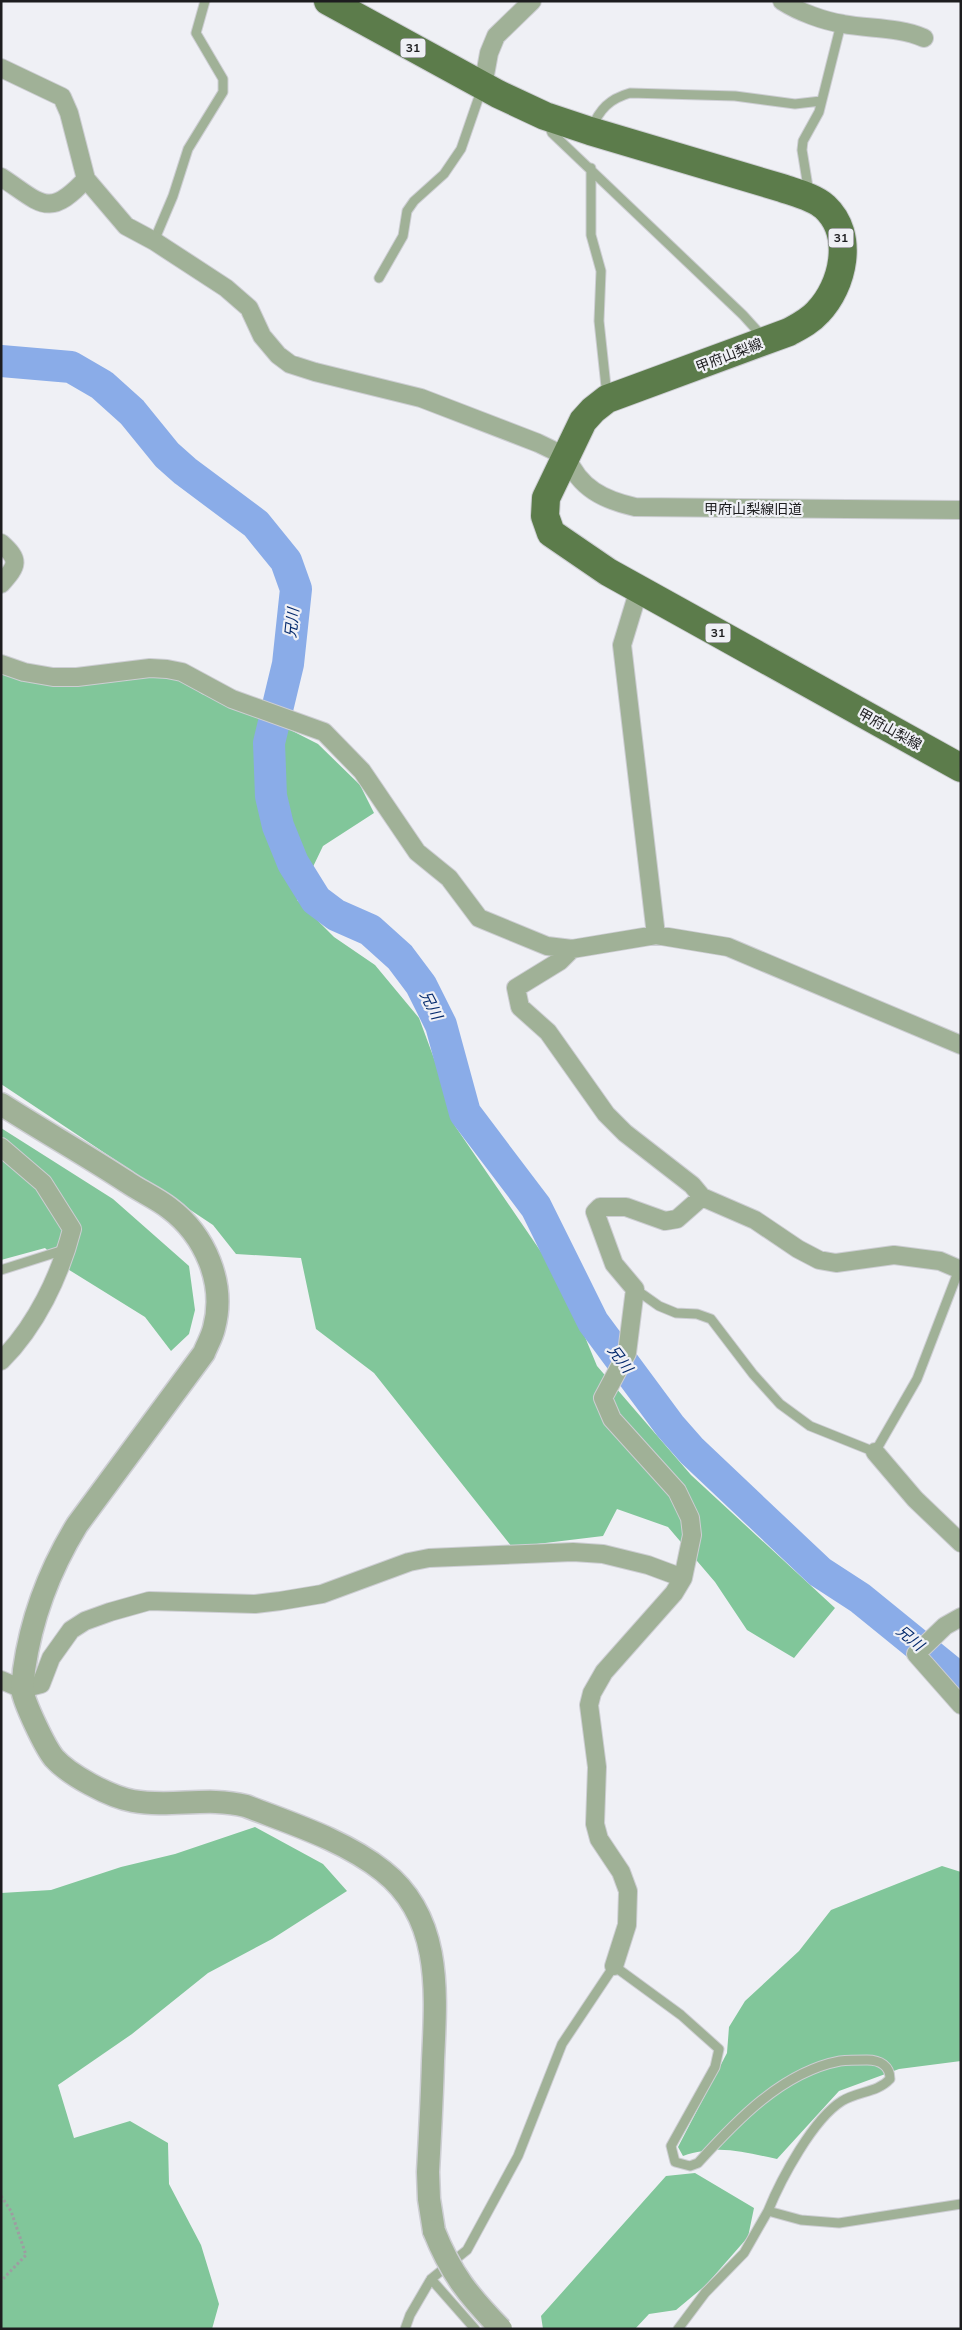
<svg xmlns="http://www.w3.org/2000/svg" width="962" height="2330" font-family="'Nunito Sans','Noto Sans JP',sans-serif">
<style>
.forest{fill:#81c69a}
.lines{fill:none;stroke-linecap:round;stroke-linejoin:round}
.river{stroke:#8aace8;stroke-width:32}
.service-casing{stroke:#cdced3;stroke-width:11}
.minor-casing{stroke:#cdced3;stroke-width:20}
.tertiary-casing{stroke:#cdced3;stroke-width:25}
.primary-casing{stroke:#cdced3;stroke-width:30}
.path{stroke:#9d9da1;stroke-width:3;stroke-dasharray:2.5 2.5;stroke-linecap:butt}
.service{stroke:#a0b197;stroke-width:9}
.minor{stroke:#a0b197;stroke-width:18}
.tertiary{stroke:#a0b197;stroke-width:22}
.primary{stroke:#5c7c4b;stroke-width:28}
.tertiary-bridge-casing{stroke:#cdced3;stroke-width:25;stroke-linecap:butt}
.tertiary-bridge{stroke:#a0b197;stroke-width:22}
.labels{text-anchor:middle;stroke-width:4.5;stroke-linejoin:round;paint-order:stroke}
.shield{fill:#eff0f5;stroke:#5c5c5f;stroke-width:1}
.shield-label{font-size:12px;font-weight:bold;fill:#1d1d1f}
.street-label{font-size:14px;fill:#1d1d1f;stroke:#eff0f5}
.water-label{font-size:15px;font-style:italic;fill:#042a6d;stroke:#eff0f5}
</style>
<rect width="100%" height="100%" fill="#eff0f5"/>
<path class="forest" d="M 1,673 L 179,678 L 202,694 L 265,717 L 318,744 L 360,785 L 374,813 L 323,846 L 297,900 L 334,937 L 375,965 L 419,1018 L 439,1072 L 455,1126 L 563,1284 L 597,1366 L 691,1475 L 835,1608 L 794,1658 L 747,1630 L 715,1582 L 668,1527 L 617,1509 L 603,1536 L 512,1547 L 374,1373 L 316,1329 L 301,1258 L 236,1254 L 213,1225 L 1,1084 Z
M 1,1128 L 113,1199 L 189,1266 L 195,1310 L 189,1334 L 171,1351 L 145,1317 L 66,1268 L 45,1248 L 1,1260 Z
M 255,1827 L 323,1864 L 347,1891 L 272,1939 L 208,1973 L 132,2034 L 58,2085 L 74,2138 L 130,2121 L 168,2143 L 169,2184 L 201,2245 L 219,2304 L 212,2329 L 1,2329 L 1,1893 L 51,1890 L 121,1867 L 175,1854 Z
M 942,1866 L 961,1872 L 961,2061 L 899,2069 L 839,2091 L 777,2159 C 742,2152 719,2144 683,2156 L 678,2147 L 727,2053 L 729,2027 L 745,2001 L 799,1951 L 831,1910 Z
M 695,2173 L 754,2208 L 748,2237 L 706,2285 L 676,2310 L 649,2314 L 635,2329 L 543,2329 L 541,2316 L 666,2176 Z"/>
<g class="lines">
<path class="river" d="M 1,361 L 71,367 L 102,385 L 132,412 L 167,455 L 185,471 L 256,524 L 286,561 L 296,589 L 288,664 L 269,743 L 271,796 L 278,826 L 293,863 L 316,900 L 336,915 L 370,930 L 400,957 L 421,985 L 441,1025 L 465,1113 L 536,1207 L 593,1322 L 670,1426 L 692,1451 L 820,1572 L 860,1598 L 961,1680"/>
<g class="service-casing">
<path id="service" d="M 548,123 L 552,133 L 743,315 L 763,337
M 591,129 C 600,109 609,99 630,93 L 735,96 L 795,104 L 821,101
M 591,168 L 591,235 L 601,271 L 599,321 L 607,396
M 809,193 L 802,150 L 803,141 L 819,112 L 841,24
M 154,241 L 173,196 L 188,149 L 223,92 L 223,79 L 196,33 L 205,1
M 379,278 L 403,236 L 407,211 L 414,201 L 444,174 L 461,149 L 482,88
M 1,1270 L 67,1249
M 635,1289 L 659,1306 L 676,1313 L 697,1314 L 711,1319 L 753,1374 L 780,1404 L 810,1426 L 875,1452 L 917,1379 L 960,1267
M 431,2279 L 475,2329
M 405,2329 L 410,2315 L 431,2279 L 467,2250 L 518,2156 L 562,2044 L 614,1966 L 681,2015 L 719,2049 L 715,2067 L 671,2146 L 675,2162 L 690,2166 L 698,2163 C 736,2121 782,2072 840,2061 C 849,2060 859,2060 867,2060 C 880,2060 890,2066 890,2079 C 877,2093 858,2091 842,2101 C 813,2119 781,2179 768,2211 L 801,2220 L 839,2223 L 961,2204
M 678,2329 L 705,2293 L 744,2253 L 768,2211"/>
</g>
<g class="minor-casing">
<path id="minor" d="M 782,1 C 799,12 824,21 843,24 C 870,29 898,27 924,38
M 1,68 L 62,97 L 69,113 L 86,179 L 126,226 L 154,241 L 226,288 L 249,308 L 262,336 L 278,355 L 290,364 L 315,372 L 421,398 L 538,443 L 567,457 C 579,488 604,500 635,507 L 961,510
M 483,86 L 489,53 L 496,36 L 532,1
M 1,177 C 41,203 48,220 86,179
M 1,543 C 20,560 18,565 1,584
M 639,589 L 622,645 L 656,935
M 1,664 L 24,672 L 53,677 L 77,677 L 150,668 L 167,669 L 182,672 L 232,699 L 324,732 L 362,771 L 417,852 L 449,878 L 479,918 L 547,946 L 572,949 L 656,935 L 728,947 L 961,1045
M 572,949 L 560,961 L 516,988 L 520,1007 L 548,1032 L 606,1114 L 625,1133 L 692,1185 L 702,1197 L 755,1220 L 798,1249 L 819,1260 L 836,1263 L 894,1255 L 940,1261 L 961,1270
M 1,1147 L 43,1183 L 72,1229 C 60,1276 36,1326 1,1361
M 875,1452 L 915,1499 L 961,1543
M 961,1617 L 945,1626 L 916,1654 L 961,1705
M 1,1680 L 22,1689 L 41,1684 L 51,1658 L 71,1630 L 85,1621 L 110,1612 L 149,1601 L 255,1604 L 280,1601 L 322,1594 L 409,1562 L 429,1558 L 573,1552 L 603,1554 L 648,1565 L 683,1578
M 614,1966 L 627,1925 L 628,1891 L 621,1872 L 599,1839 L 595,1824 L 597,1767 L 589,1705 L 592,1693 L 604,1672 L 674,1593 L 683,1578 L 692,1535 L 690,1518 L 677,1491 L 612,1419 L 603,1398 L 627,1353 L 635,1289 L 614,1264 L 595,1212 L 600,1207 L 626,1207 L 665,1221 L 677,1219 L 702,1197"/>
</g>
<g class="tertiary-casing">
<path id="tertiary" d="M 1,1104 C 43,1131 86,1155 127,1182 C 140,1191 156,1198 169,1208 C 205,1235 226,1283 214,1328 C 212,1337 207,1345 204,1353 L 77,1525 C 50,1569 31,1620 24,1670 C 24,1676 22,1683 22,1689 C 24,1703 45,1747 54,1758 C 69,1775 110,1797 133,1801 C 171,1808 208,1796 246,1806 C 292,1824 344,1840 383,1871 C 443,1918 436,1994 433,2061 C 432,2098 430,2135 428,2172 L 429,2199 L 434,2231"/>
</g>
<g class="primary-casing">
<path id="primary" d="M 328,1 L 498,94 L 545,116 L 590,131 L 782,188 C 796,193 814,197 825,207 C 855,235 843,286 818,312 C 810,321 800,326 789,332 L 607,399 L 593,410 L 583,421 L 546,498 L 545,516 L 551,533 L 608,572 L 961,768"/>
</g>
<path class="path" d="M 1,2196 L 11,2211 L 26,2255 L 1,2281"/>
<use href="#service" class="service"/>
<use href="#minor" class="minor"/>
<use href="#tertiary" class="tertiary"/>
<use href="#primary" class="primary"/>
<g class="tertiary-bridge-casing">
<path id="tertiary-bridge" d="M 434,2231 C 451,2274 469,2296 501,2329"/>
</g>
<use href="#tertiary-bridge" class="tertiary-bridge"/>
</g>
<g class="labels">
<g class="shield">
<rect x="400.5" y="38.5" width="25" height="19" rx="4"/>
<rect x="828.5" y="228.5" width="25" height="19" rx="4"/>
<rect x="705.5" y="623.5" width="25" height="19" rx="4"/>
</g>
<g class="shield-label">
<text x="413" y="52">31</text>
<text x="841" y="242">31</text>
<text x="718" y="637">31</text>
</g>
<g class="street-label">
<text transform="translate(729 355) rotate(-21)" y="5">甲府山梨線</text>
<text x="753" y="514">甲府山梨線旧道</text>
<text transform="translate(890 729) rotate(29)" y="5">甲府山梨線</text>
</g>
<g class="water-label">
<text transform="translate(292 623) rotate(-84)" y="5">兄川</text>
<text transform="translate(431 1005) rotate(63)" y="5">兄川</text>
<text transform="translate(620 1359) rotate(53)" y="5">兄川</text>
<text transform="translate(910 1638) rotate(39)" y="5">兄川</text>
</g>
</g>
<rect width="962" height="2330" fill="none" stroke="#1d1d1f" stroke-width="5"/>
</svg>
